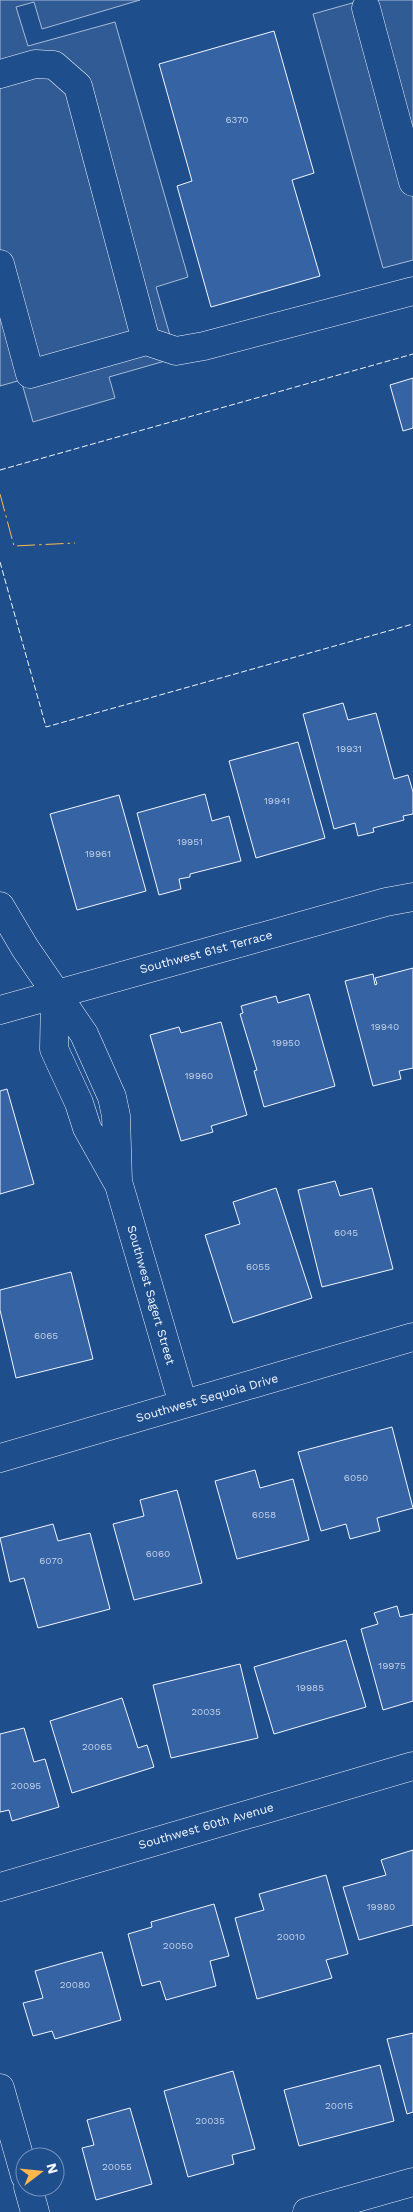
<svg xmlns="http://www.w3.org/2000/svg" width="413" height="2212" font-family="'Work Sans',sans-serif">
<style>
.parking{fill:#305b95;stroke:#a8bbd7}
.building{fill:#3563a3;stroke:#f2f6ff}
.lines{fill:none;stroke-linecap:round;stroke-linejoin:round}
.minor-casing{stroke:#f2f6ff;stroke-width:29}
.minor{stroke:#1f4e8c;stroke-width:28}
.fence{stroke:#f2f6ff;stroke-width:1;stroke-dasharray:6 2.5;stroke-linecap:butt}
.power{stroke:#ffb74d;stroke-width:1;stroke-dasharray:18 4 2.5 4;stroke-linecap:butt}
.labels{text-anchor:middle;stroke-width:4;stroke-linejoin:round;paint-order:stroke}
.number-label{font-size:10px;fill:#c3d1e8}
.street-label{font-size:12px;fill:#f2f6ff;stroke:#1f4e8c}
</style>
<rect width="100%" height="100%" fill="#1f4e8c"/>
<path class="parking" d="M 0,0 L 140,0 L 42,29 L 34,2 L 16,7 L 28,46 L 115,22 L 188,277 L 156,287 L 178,363 L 165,361 L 109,377 L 115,398 L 33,422 L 21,380 L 0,386 Z
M 363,0 L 413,0 L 413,260 L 383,268 L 313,14 Z"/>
<path class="building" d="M 274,31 L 314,173 L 292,180 L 320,276 L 211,307 L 177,186 L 192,181 L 159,64 Z
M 413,378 L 413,428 L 403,431 L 390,385 Z
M 343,703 L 348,720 L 376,713 L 394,779 L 408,775 L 413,792 L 413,814 L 403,816 L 404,820 L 373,828 L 374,832 L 358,836 L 355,823 L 334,829 L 303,714 Z
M 298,742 L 325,838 L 256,858 L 229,761 Z
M 205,794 L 212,821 L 229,816 L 241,861 L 190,874 L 190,877 L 179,879 L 181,889 L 159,895 L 137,813 Z
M 119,795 L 146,891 L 77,910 L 50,814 Z
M 413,968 L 413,1068 L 399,1071 L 401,1079 L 373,1086 L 345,981 L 373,974 L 375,985 L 377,984 L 375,978 Z
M 309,994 L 335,1086 L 264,1107 L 254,1071 L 257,1070 L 240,1014 L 243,1013 L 241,1006 L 276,996 L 278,1003 Z
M 221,1022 L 247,1115 L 211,1126 L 213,1132 L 181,1141 L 150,1035 L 179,1027 L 181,1033 Z
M 7,1089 L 34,1184 L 0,1194 L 0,1091 Z
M 335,1181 L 340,1196 L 372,1188 L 393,1269 L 322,1287 L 298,1190 Z
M 276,1188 L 312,1298 L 233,1323 L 205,1235 L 240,1224 L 233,1202 Z
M 71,1272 L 93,1359 L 16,1378 L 0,1310 L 0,1290 Z
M 392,1427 L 413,1508 L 377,1518 L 380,1531 L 350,1539 L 346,1524 L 321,1531 L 298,1452 Z
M 255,1470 L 260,1488 L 293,1479 L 309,1540 L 237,1559 L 215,1481 Z
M 177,1490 L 202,1583 L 134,1600 L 113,1524 L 144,1516 L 140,1500 Z
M 53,1524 L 58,1541 L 90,1533 L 110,1609 L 38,1628 L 24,1578 L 10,1582 L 0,1538 Z
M 397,1606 L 400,1617 L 413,1614 L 413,1701 L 383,1710 L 361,1629 L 378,1624 L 374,1613 Z
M 346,1640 L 366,1707 L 274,1734 L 254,1667 Z
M 240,1664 L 258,1738 L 171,1758 L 153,1685 Z
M 122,1698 L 138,1748 L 147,1745 L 154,1767 L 72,1793 L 50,1721 Z
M 24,1728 L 34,1762 L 45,1759 L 59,1807 L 12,1821 L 9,1810 L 0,1812 L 0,1734 Z
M 413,1850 L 413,1925 L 359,1940 L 343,1887 L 386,1875 L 381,1860 Z
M 326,1875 L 348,1954 L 326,1960 L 332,1978 L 257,1999 L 235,1918 L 264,1910 L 259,1894 Z
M 214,1904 L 229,1956 L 210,1961 L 216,1986 L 166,2000 L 160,1981 L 142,1986 L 128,1934 L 152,1927 L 151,1922 Z
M 102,1952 L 121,2020 L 55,2039 L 52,2031 L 33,2036 L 23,2003 L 43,1998 L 35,1971 Z
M 413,2033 L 413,2112 L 407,2114 L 387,2039 Z
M 380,2065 L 394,2121 L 299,2146 L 284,2090 Z
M 233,2071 L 255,2149 L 232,2155 L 234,2164 L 188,2177 L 164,2091 Z
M 130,2108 L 152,2184 L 96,2200 L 82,2148 L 94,2145 L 87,2120 Z"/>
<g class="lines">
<g class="minor-casing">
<path id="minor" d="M 366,8 L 413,182
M 0,74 L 35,64 L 54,65 L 78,86 L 146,341
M 0,264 L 30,374 L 146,341 L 176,351 L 204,346 L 413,291
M 0,906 L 25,948 L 84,1034 L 112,1097 L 116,1116 L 118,1181
M 55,994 L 54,1049 L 79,1103 L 87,1128 L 119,1185 L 183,1404
M 0,1010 L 386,902 L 413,897
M 0,1458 L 413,1337
M 0,1887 L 413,1766
M 0,2088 L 25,2176
M 28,2187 L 35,2212
M 307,2212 L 413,2182"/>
</g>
<use href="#minor" class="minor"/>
<path class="fence" d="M 0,470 L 413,354
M 0,562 L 46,727 L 413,624"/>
<path class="power" d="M 0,494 L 14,546 L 75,543"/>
</g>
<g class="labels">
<g class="number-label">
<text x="237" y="123">6370</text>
<text x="349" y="752">19931</text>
<text x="277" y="804">19941</text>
<text x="190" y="845">19951</text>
<text x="98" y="857">19961</text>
<text x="385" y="1030">19940</text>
<text x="286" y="1046">19950</text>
<text x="199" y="1079">19960</text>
<text x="346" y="1236">6045</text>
<text x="258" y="1270">6055</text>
<text x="46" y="1339">6065</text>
<text x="356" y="1481">6050</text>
<text x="264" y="1518">6058</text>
<text x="158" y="1557">6060</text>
<text x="51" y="1564">6070</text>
<text x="392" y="1669">19975</text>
<text x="310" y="1691">19985</text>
<text x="206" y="1715">20035</text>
<text x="97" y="1750">20065</text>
<text x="26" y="1789">20095</text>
<text x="381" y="1910">19980</text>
<text x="291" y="1940">20010</text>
<text x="178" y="1949">20050</text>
<text x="75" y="1988">20080</text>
<text x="339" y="2109">20015</text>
<text x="210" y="2124">20035</text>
<text x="117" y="2170">20055</text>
</g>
<g class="street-label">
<text transform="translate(206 952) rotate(-15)" y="4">Southwest 61st Terrace</text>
<text transform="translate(151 1295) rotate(74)" y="4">Southwest Sagert Street</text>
<text transform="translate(207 1398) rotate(-16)" y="4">Southwest Sequoia Drive</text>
<text transform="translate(206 1826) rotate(-16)" y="4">Southwest 60th Avenue</text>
</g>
</g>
<g transform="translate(40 2172) rotate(74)"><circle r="24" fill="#1f4e8c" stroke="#7391ba"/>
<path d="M0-4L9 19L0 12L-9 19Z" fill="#ffb74d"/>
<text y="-8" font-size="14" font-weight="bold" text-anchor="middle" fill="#f2f6ff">N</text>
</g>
</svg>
